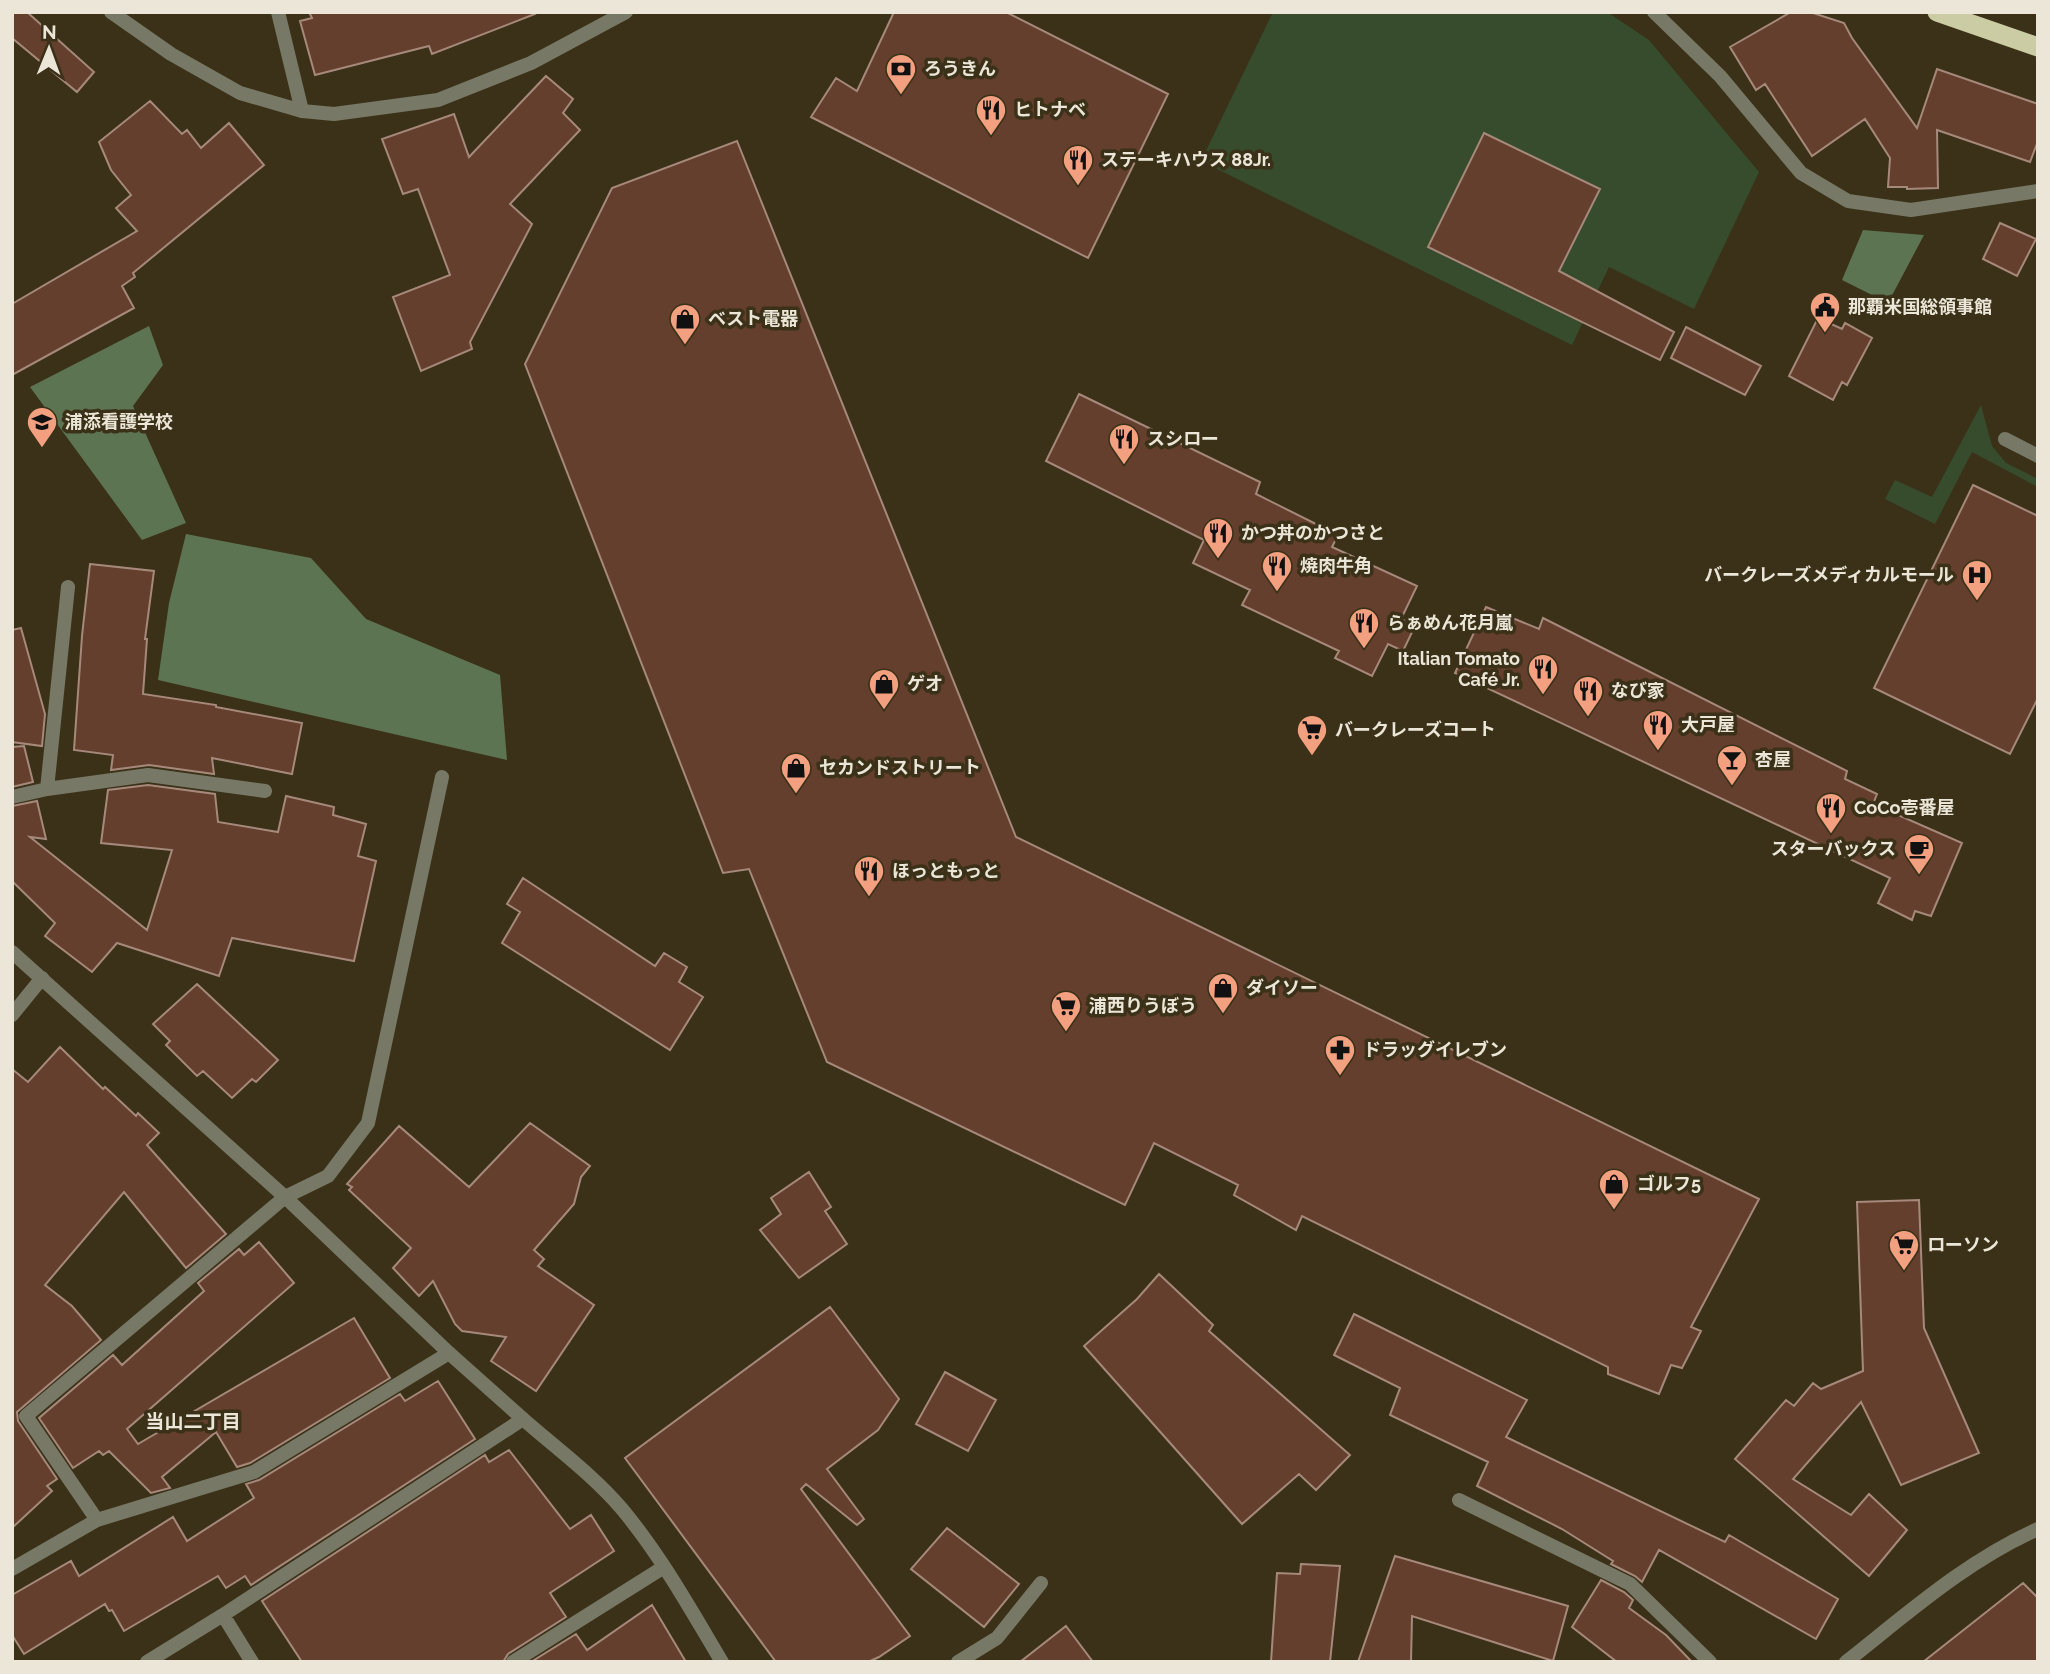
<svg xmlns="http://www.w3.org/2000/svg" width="2050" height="1674" font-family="Raleway,'Noto Sans JP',sans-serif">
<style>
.green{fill:#374c2c}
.forest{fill:#5d7452}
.building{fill:#643f2d;stroke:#a6897b;stroke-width:2}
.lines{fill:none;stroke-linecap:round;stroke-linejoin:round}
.service{stroke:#787866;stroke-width:14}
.minor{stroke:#787866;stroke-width:14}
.tertiary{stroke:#787866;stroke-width:14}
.trunk{stroke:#cbcca3;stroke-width:19}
.labels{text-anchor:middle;stroke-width:7;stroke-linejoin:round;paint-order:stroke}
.poi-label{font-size:18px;font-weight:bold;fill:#ebe6d7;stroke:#3a3118;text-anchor:start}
.neighbourhood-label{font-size:19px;font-weight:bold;fill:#ebe6d7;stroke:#3a3118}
</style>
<rect width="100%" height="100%" fill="#3a3118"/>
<path class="green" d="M 1273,12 L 1607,12 L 1649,40 L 1759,172 L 1694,309 L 1609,267 L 1572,345 L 1201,161 Z
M 1981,405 L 1992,446 L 2006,463 L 2038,479 L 2038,487 L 1972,452 L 1935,524 L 1885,499 L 1895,480 L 1932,497 Z"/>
<path class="forest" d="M 1863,230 L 1924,235 L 1888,303 L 1842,280 Z
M 149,326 L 163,365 L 133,406 L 186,523 L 142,540 L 30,387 Z
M 186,534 L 311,558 L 366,619 L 500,675 L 507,760 L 158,680 L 169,603 Z"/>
<path class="building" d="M 12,12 L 27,12 L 94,72 L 77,92 L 12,38 Z
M 309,12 L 534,12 L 535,14 L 432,54 L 429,46 L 315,75 L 300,21 L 312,18 Z
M 894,12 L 1006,12 L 1168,94 L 1088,258 L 811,117 L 836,78 L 857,91 Z
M 1791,12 L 1810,12 L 1844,23 L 1852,38 L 1917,128 L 1937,69 L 2038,104 L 2038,141 L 2030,162 L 1937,130 L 1938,188 L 1907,189 L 1907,187 L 1888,187 L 1890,158 L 1865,119 L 1812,156 L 1765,84 L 1756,90 L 1730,47 Z
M 546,76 L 573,99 L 563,113 L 580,130 L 510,204 L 532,224 L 470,342 L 472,349 L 421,371 L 393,297 L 450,275 L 418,189 L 403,194 L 382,139 L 454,114 L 469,157 Z
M 150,101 L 182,134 L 187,130 L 201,148 L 229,123 L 264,165 L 133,273 L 135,277 L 122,286 L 134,308 L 12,375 L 12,304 L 137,231 L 116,208 L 131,195 L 111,170 L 99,142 Z
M 1484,133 L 1600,189 L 1559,271 L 1674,332 L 1660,360 L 1428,247 Z
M 737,141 L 1016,837 L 1759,1199 L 1691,1327 L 1701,1331 L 1682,1368 L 1671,1365 L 1659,1394 L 1608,1374 L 1608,1367 L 1302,1216 L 1296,1230 L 1234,1195 L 1238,1185 L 1154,1143 L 1125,1205 L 827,1062 L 749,869 L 723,873 L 525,364 L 612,188 Z
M 2000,223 L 2036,239 L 2017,276 L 1983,259 Z
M 1818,318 L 1842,329 L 1845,323 L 1872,338 L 1847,385 L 1842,382 L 1833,400 L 1789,376 Z
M 1686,327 L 1761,366 L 1745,395 L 1671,358 Z
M 1079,394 L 1260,482 L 1256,494 L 1338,535 L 1332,547 L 1417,586 L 1401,619 L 1415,626 L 1403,651 L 1388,644 L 1372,676 L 1335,658 L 1339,651 L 1242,605 L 1250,590 L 1193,563 L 1204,540 L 1046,461 Z
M 1973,485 L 2038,516 L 2038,698 L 2010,754 L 1874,688 Z
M 90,564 L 154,571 L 145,639 L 147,639 L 143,694 L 216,705 L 216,707 L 302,723 L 292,774 L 212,758 L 214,774 L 149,765 L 111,770 L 113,755 L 74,750 L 82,636 Z
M 1486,607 L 1539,629 L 1543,618 L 1847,771 L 1845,779 L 1877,794 L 1873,804 L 1962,843 L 1931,916 L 1915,911 L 1912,920 L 1878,903 L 1890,878 L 1455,673 Z
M 21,628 L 45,714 L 42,746 L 12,742 L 12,630 Z
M 24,746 L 33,782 L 12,787 L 12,747 Z
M 148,785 L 215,794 L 218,822 L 278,832 L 286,796 L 334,807 L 333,815 L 366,824 L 358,856 L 376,861 L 354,961 L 232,938 L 219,976 L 117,943 L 92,972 L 45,936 L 55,923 L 12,881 L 12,806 L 37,801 L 46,839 L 30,837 L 147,930 L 172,850 L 101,843 L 108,790 Z
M 523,878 L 655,966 L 664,953 L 687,967 L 679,982 L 703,997 L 670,1050 L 502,943 L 520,912 L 507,904 Z
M 197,984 L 278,1060 L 256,1082 L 252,1079 L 232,1098 L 203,1071 L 197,1076 L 166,1045 L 170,1041 L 153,1024 Z
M 60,1047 L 103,1089 L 105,1087 L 136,1116 L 138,1113 L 159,1133 L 147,1145 L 226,1234 L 186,1268 L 124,1192 L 45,1285 L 72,1306 L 101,1340 L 17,1412 L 18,1421 L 57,1479 L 47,1486 L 52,1491 L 12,1528 L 12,1069 L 28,1082 Z
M 530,1123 L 590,1166 L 581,1177 L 574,1204 L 534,1250 L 544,1259 L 538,1266 L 594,1305 L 536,1391 L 491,1361 L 506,1337 L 462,1331 L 455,1324 L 433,1281 L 419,1296 L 393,1268 L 411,1248 L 349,1190 L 352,1187 L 347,1184 L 399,1126 L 469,1187 Z
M 809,1172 L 831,1207 L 825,1211 L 847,1244 L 799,1278 L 760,1230 L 781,1214 L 771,1198 Z
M 1919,1200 L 1924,1328 L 1979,1453 L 1901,1485 L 1861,1402 L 1793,1479 L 1851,1515 L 1869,1494 L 1907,1530 L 1869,1576 L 1735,1459 L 1786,1400 L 1794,1406 L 1813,1383 L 1821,1389 L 1863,1371 L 1857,1202 Z
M 259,1242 L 294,1283 L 127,1429 L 138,1444 L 354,1318 L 390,1378 L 250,1463 L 237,1467 L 216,1432 L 162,1477 L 170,1488 L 151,1493 L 109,1451 L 103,1455 L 99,1451 L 73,1468 L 39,1418 L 113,1355 L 122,1365 L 204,1291 L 198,1283 L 239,1249 L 244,1255 Z
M 1159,1274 L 1213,1325 L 1209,1331 L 1350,1455 L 1316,1490 L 1299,1474 L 1242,1524 L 1084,1346 L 1137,1299 Z
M 830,1307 L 899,1399 L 878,1430 L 827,1469 L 864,1519 L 857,1525 L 806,1484 L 801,1489 L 910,1636 L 879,1657 L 868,1662 L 776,1662 L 625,1458 Z
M 1354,1314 L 1527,1400 L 1506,1437 L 1725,1542 L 1729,1535 L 1838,1599 L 1816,1639 L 1659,1550 L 1642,1582 L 1635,1576 L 1611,1564 L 1613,1561 L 1562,1529 L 1477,1486 L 1488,1462 L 1390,1415 L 1400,1388 L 1334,1355 Z
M 945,1372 L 996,1400 L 968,1451 L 916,1424 Z
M 438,1381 L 475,1439 L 251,1585 L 245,1576 L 226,1588 L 218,1576 L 124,1631 L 112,1610 L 109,1611 L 105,1604 L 24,1654 L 12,1635 L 12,1595 L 71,1561 L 79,1576 L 173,1517 L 187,1541 L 254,1498 L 246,1484 L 259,1480 L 400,1394 L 405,1401 Z
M 509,1450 L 570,1529 L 591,1515 L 614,1551 L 550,1593 L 566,1617 L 508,1654 L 503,1662 L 302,1662 L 262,1601 L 485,1455 L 489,1462 Z
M 947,1528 L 1019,1584 L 984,1627 L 911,1569 Z
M 1395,1556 L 1568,1606 L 1553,1661 L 1412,1616 L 1411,1662 L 1358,1662 Z
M 1301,1564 L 1340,1566 L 1330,1662 L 1271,1662 L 1277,1573 L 1300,1574 Z
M 1601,1580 L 1624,1592 L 1633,1600 L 1629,1608 L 1666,1635 L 1692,1662 L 1617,1662 L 1572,1627 Z
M 2023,1583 L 2038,1598 L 2038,1662 L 1923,1662 Z
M 652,1605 L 686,1662 L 531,1662 L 576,1634 L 587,1650 Z
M 1066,1626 L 1093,1662 L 1020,1662 Z"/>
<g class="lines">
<path class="service" d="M 2005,439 L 2038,456"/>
<path class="minor" d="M 111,12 L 171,54 L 240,93 L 302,111 L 334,114 L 438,100 L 531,63 L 626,12
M 278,12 L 302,111
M 1654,12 L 1720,76 L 1801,173 L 1848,201 L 1911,210 L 2038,191
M 47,789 L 68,587
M 12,797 L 47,789 L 148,775 L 265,791
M 12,1015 L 42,978
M 1459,1500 L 1630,1584 L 1710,1662
M 97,1520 L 254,1472 L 449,1353
M 12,1569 L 97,1520 L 26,1416 L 285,1197 L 328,1176 L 368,1123 L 442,777
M 223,1615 L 252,1662
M 147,1662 L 223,1615 L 523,1419 C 556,1448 593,1475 622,1509 C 661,1556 691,1610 722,1662
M 513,1662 L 664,1567
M 958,1662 L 997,1638 L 1041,1583
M 1846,1662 C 1907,1614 1966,1561 2038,1529"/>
<path class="tertiary" d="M 12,952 L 285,1197 L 449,1353 L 523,1419"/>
<path class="trunk" d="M 1937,12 L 2038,47"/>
</g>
<defs>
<g id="bank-pin" transform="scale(1.575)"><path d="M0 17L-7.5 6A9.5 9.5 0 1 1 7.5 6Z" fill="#f2a07f" stroke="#3a3118"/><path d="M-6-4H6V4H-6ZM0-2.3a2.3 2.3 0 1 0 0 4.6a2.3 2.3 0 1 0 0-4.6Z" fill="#111"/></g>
<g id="restaurant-pin" transform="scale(1.575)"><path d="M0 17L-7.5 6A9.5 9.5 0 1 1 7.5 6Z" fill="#f2a07f" stroke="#3a3118"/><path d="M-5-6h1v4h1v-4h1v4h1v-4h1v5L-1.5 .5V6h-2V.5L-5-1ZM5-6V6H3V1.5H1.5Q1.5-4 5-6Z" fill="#111"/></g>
<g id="civic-pin" transform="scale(1.575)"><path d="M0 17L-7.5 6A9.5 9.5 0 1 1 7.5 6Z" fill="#f2a07f" stroke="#3a3118"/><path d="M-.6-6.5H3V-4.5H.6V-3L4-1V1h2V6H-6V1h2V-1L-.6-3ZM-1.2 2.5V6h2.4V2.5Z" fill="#111"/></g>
<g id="shop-pin" transform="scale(1.575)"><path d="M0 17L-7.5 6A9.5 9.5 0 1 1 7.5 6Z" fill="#f2a07f" stroke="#3a3118"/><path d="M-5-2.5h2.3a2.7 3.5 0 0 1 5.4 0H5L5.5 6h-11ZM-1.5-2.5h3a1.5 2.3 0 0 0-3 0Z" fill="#111"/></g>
<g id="university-pin" transform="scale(1.575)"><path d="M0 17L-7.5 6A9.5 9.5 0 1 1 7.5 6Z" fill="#f2a07f" stroke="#3a3118"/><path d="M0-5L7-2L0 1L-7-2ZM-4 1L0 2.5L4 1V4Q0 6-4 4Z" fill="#111"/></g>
<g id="hospital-pin" transform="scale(1.575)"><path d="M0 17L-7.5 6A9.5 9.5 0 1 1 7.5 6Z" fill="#f2a07f" stroke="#3a3118"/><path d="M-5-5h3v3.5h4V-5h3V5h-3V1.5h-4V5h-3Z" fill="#111"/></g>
<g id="supermarket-pin" transform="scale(1.575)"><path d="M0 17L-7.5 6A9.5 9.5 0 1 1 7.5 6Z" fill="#f2a07f" stroke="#3a3118"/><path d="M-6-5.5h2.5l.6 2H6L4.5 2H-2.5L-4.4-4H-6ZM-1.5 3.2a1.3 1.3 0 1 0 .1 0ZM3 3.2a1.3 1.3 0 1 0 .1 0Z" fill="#111"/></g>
<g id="bar-pin" transform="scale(1.575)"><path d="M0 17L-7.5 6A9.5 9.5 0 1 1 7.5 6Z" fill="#f2a07f" stroke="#3a3118"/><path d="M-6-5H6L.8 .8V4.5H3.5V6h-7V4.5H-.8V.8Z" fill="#111"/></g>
<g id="cafe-pin" transform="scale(1.575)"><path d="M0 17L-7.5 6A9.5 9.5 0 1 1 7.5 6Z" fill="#f2a07f" stroke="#3a3118"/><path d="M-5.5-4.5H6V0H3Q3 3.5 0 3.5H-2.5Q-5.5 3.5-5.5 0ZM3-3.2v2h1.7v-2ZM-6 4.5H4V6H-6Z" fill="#111"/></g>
<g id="pharmacy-pin" transform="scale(1.575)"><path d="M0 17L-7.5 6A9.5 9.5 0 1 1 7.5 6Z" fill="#f2a07f" stroke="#3a3118"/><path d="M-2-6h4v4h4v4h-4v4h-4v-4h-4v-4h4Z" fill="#111"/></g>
</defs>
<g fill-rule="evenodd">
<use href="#bank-pin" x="901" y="69"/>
<use href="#restaurant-pin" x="991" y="110"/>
<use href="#restaurant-pin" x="1078" y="160"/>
<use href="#civic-pin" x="1825" y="307"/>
<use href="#shop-pin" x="685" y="319"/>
<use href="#university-pin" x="42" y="422"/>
<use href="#restaurant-pin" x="1124" y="439"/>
<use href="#restaurant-pin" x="1218" y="533"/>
<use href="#restaurant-pin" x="1277" y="566"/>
<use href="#hospital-pin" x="1977" y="575"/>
<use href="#restaurant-pin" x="1364" y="623"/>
<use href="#restaurant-pin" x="1543" y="669"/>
<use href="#shop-pin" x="884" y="684"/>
<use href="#restaurant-pin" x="1588" y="691"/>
<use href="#restaurant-pin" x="1658" y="725"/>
<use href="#supermarket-pin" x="1312" y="730"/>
<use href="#bar-pin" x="1732" y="760"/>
<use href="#shop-pin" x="796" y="768"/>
<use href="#restaurant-pin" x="1831" y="808"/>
<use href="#cafe-pin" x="1919" y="849"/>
<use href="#restaurant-pin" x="869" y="871"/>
<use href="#shop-pin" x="1223" y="988"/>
<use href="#supermarket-pin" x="1066" y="1006"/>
<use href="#pharmacy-pin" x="1340" y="1050"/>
<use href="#shop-pin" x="1614" y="1184"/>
<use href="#supermarket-pin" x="1904" y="1245"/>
</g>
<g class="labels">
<g class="poi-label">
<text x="924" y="75">ろうきん</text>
<text x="1014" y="116">ヒトナベ</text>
<text x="1101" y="166">ステーキハウス 88Jr.</text>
<text x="1848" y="313">那覇米国総領事館</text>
<text x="708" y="325">ベスト電器</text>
<text x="65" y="428">浦添看護学校</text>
<text x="1147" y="445">スシロー</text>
<text x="1241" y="539">かつ丼のかつさと</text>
<text x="1300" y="572">焼肉牛角</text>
<text x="1954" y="581" text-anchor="end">バークレーズメディカルモール</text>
<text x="1387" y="629">らぁめん花月嵐</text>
<text x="1520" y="665" text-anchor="end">Italian Tomato<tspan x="1520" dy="21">Café Jr.</tspan></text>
<text x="907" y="690">ゲオ</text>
<text x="1611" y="697">なび家</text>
<text x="1681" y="731">大戸屋</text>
<text x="1335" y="736">バークレーズコート</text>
<text x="1755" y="766">杏屋</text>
<text x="819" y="774">セカンドストリート</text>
<text x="1854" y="814">CoCo壱番屋</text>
<text x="1896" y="855" text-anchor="end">スターバックス</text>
<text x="892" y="877">ほっともっと</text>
<text x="1246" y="994">ダイソー</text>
<text x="1089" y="1012">浦西りうぼう</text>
<text x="1363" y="1056">ドラッグイレブン</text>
<text x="1637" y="1190">ゴルフ5</text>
<text x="1927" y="1251">ローソン</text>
</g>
<g class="neighbourhood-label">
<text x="193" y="1428">当山二丁目</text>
</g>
</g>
<rect width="2050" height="1674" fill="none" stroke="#ebe6d7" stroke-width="28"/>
<g transform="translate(49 49) rotate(1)" stroke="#3a3118" stroke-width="5" paint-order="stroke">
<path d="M0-5L12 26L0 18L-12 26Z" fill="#ebe6d7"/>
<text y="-10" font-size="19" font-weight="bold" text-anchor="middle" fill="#ebe6d7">N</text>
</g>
</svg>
